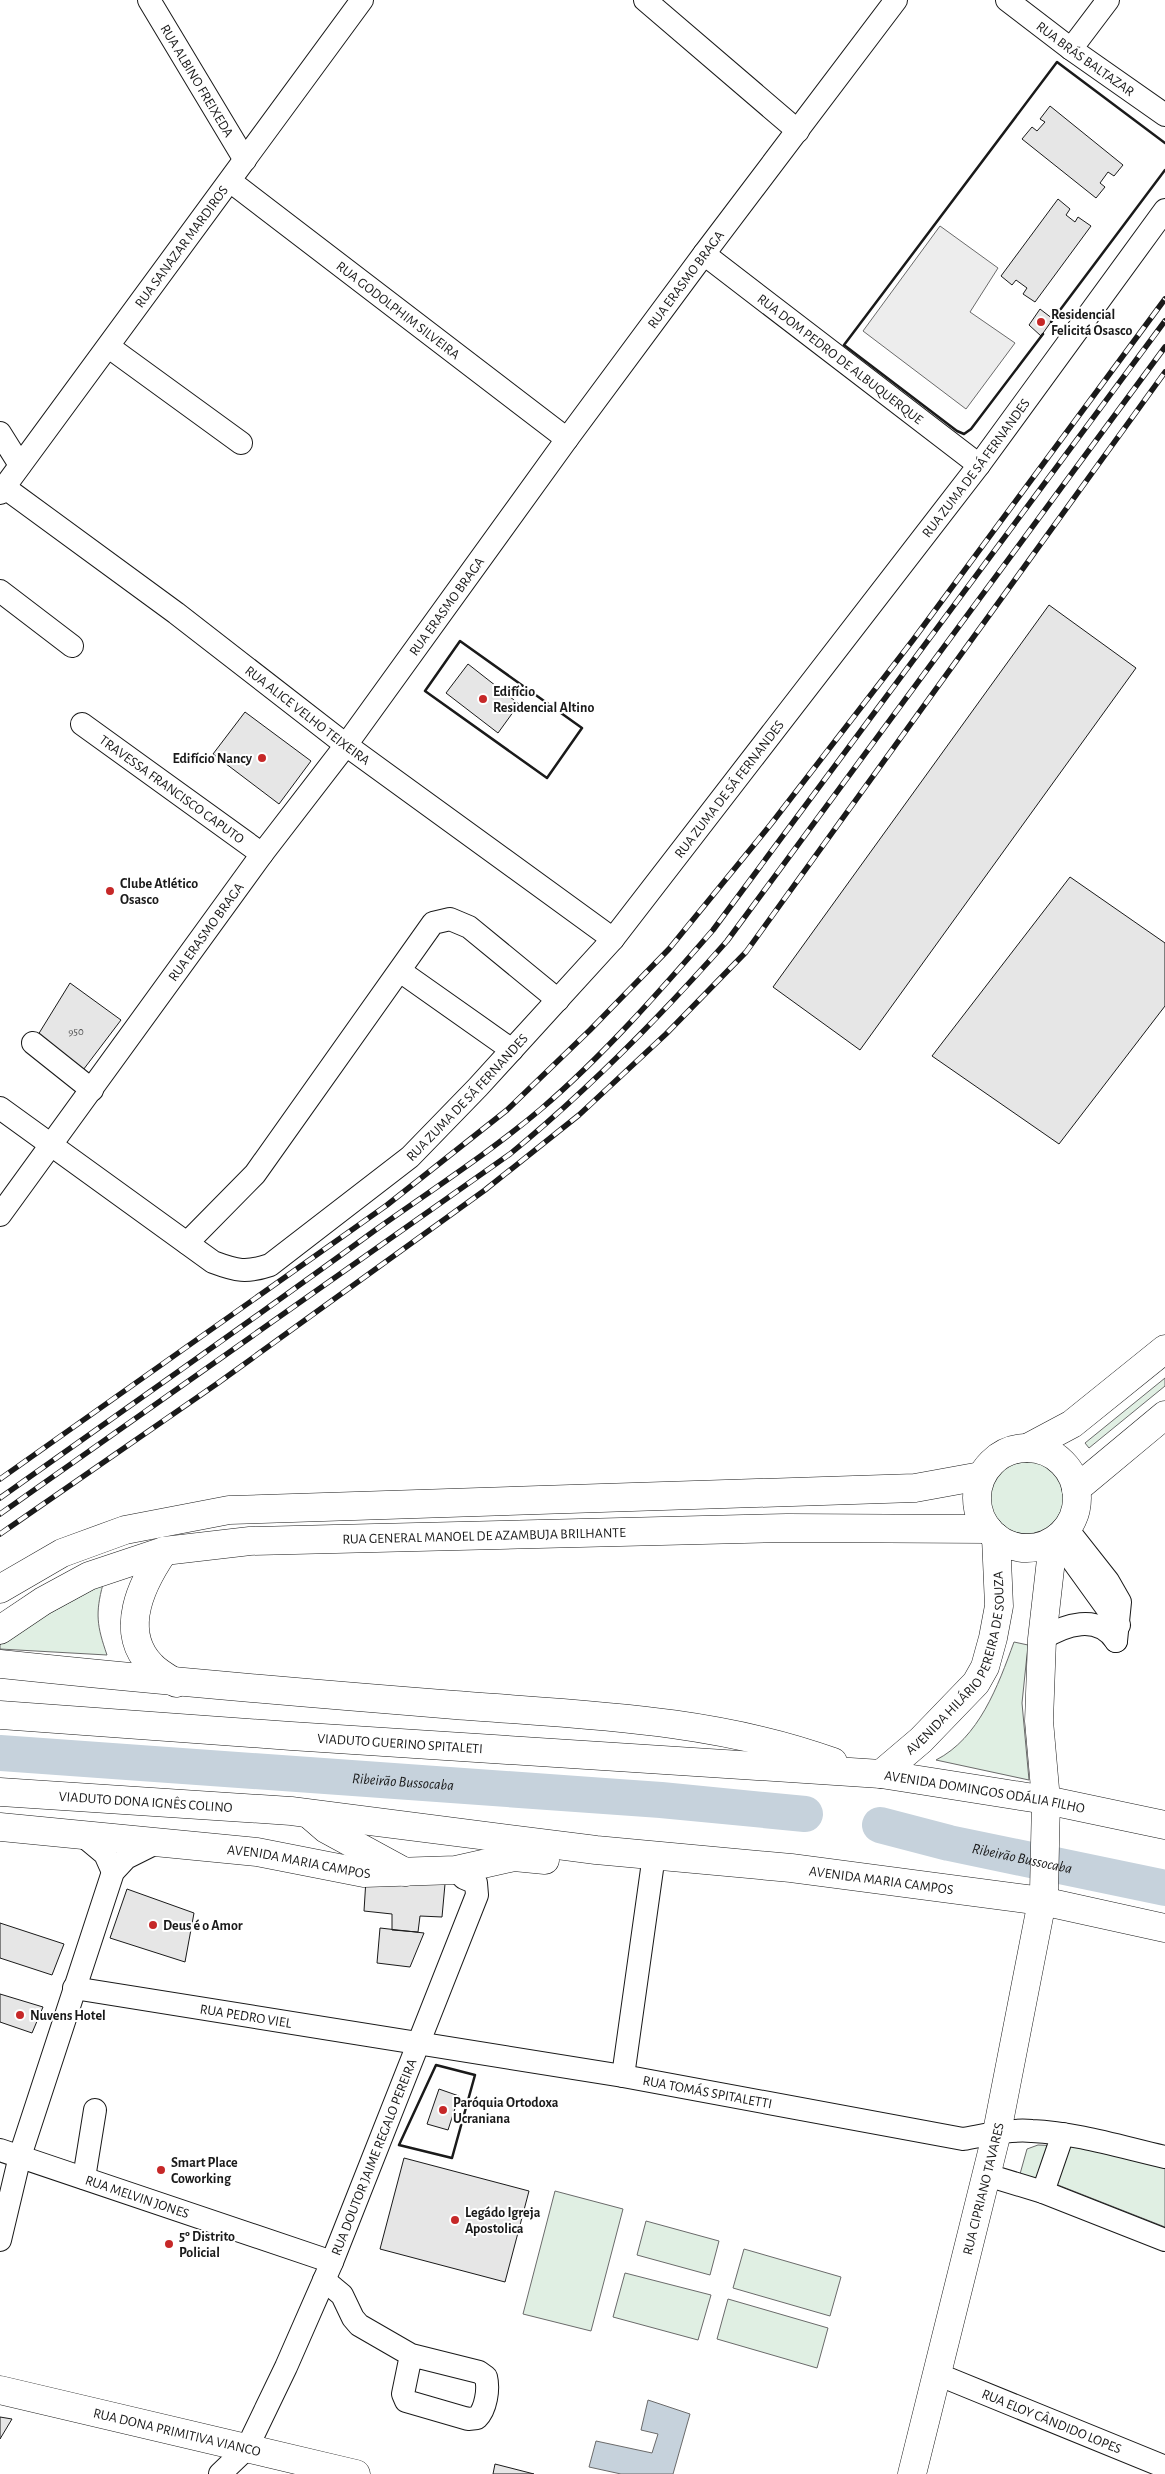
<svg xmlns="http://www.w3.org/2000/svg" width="1165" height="2474" font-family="'Alegreya Sans',sans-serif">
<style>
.green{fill:#e0efe3;stroke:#6a6a6a}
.parking{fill:#ededed;stroke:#6a6a6a}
.water{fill:#c6d2dc;stroke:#6a6a6a}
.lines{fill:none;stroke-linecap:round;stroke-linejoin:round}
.river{stroke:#c6d2dc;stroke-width:36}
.building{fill:#e6e6e6;stroke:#1a1a1a}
.minor-casing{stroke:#1a1a1a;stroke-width:24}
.major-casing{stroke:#1a1a1a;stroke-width:29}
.minor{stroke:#fff;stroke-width:22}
.major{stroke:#fff;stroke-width:28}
.rail-casing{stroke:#1a1a1a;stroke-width:5.5}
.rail{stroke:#fff;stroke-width:4;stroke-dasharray:11;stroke-linecap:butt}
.wall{stroke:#1a1a1a;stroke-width:2.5}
.poi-dot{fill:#c62828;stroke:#fff;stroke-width:2}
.labels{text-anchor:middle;stroke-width:4;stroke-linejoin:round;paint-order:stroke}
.number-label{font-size:11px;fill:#4d4d4d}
.street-label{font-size:14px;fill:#1a1a1a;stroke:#fff}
.poi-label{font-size:14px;font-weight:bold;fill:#1a1a1a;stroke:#fff;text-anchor:start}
.water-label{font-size:15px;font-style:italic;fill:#1a1a1a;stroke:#fff}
</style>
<rect width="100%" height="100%" fill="#fff"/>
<path class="green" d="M 1165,1378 L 1165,1386 L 1089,1448 L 1085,1443 Z
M988 1496a38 38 0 1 1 76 0a38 38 0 1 1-76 0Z
M 103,1584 C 95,1614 97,1626 107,1655 L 0,1649 L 0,1645 L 10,1635 Z
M 1014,1642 L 1028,1645 L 1022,1703 L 1029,1780 L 936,1760 C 979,1738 998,1686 1014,1642 Z
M 1038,2145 L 1084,2147 L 1165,2166 L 1165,2227 L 1053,2183 L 1020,2174 L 1027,2149 Z
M 555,2191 L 623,2209 L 591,2331 L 523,2314 Z
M 646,2221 L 719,2241 L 710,2275 L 637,2255 Z
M 744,2249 L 841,2277 L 830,2316 L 733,2288 Z
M 625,2273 L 711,2295 L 698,2340 L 613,2317 Z
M 728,2299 L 828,2328 L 817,2368 L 717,2339 Z"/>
<path class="parking" d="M 940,226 L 998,268 L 970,312 L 1015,343 L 966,409 L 863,331 Z"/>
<path class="water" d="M 648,2400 L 690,2414 L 673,2474 L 621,2474 L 589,2467 L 596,2441 L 652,2453 L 658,2434 L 641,2430 Z"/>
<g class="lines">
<g class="river">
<path id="s1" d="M 0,1753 L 661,1800 L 805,1814"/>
<path id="s2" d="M 880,1825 L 949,1843 L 1165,1888"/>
</g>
</g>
<path class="building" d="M 1050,106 L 1123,165 L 1114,176 L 1108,172 L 1100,183 L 1105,187 L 1096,198 L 1022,139 L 1032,127 L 1037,131 L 1045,122 L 1040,119 Z
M 1058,199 L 1070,209 L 1066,215 L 1075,222 L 1078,217 L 1091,226 L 1035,302 L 1023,294 L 1027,288 L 1016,280 L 1012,285 L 1001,276 Z
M 1040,309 L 1053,319 L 1041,336 L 1029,325 Z
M 1049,605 L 1136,668 L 860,1050 L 773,987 Z
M 468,664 L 519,704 L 498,733 L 446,693 Z
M 245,712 L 311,761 L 279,804 L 213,754 Z
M 1070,877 L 1165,943 L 1165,1006 L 1059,1144 L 932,1056 Z
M 70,983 L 121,1020 L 77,1078 L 33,1043 Z
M 366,1879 L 445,1884 L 442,1917 L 420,1916 L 418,1932 L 392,1930 L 392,1914 L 364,1911 Z
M 127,1889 L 194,1913 L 185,1962 L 110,1938 Z
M 0,1923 L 64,1944 L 52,1975 L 0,1958 Z
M 380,1928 L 424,1933 L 410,1967 L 377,1963 Z
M 0,1994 L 43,2007 L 32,2033 L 0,2022 Z
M 439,2089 L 459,2096 L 448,2130 L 427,2124 Z
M 404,2158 L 529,2191 L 505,2282 L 380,2249 Z
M 0,2417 L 12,2419 L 0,2439 Z
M 495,2464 L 534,2474 L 493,2474 Z"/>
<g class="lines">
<g class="minor-casing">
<g id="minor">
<path id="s3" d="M 149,0 L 245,160"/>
<path d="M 645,0 L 798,131"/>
<path id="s4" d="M 1007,0 L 1071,49 L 1165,115"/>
<path d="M 1071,49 L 1108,0"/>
<path id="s5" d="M 230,181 L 567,439"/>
<path id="s6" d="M 704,254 L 979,465"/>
<path d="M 109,347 L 241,443"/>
<path d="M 0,433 L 20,465"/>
<path id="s7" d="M 4,487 L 176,613 L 346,745 L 613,939"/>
<path id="s8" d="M 0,493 L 362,0"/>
<path d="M 0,591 L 72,646"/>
<path id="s9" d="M 82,724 L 262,854"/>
<path d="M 400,971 L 512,1050"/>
<path d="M 33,1043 L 92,1090"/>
<path id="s10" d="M 0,1108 L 213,1262 C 237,1271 246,1273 270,1265 L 410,1157 L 478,1087 L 613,939 L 979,465 L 1165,210"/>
<path id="s11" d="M 0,1215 L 262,854 L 346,745 L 567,439 L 704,254 L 896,0"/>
<path d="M 187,1243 L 255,1174 L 433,923 L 450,919 L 469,927 L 558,1000"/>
<path d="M 1067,1529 L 1108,1581 L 1120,1602 L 1116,1641"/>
<path d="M 1060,1543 L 1119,1625"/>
<path d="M 1042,1639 C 1064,1625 1098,1613 1116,1641"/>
<path d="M 81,1834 L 105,1854 L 113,1872"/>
<path id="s12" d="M 74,1988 L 623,2076 L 963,2139 C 986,2135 1009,2129 1032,2131 C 1077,2133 1121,2147 1165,2157"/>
<path d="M 623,2076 L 654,1855"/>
<path id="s13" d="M 0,2150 L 332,2262"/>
<path d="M 987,2175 L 1043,2192 L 1165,2240"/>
<path d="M 84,2178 L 95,2110"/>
<path d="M 1043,2192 L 1063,2134"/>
<path d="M 0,2240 L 20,2156 L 113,1872 L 126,1858 L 160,1841"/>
<path d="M 324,2280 L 342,2295 L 353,2318 L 359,2325 L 411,2355 L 479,2372 L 486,2377 C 489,2389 486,2409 477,2418 L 468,2419 L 406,2401 L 403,2394 L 411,2355"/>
<path id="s14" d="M 937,2374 L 1165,2467"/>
<path id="s15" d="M 220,2474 L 247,2448 L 286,2367 L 332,2262 L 477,1895 L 476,1883 L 464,1878 L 456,1870"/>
</g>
</g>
<g class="major-casing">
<g id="major">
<path d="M 1027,1448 L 1072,1424 L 1165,1349"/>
<circle cx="1027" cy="1498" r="50"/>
<path d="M 1076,1489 L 1165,1415"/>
<path d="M 164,1551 C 142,1583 118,1631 151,1665 C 157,1672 168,1678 176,1683"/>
<path d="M 0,1589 L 62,1553 L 125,1530 L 229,1510 L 915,1488 L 981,1476"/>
<path id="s16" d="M 0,1630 L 43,1601 L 89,1576 L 164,1551 L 250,1541 L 787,1528 L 988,1529"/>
<path d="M 0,1664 C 151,1680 303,1693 455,1705 C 582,1715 712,1718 833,1762"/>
<path id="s17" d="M 0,1715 L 291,1736 L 881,1774 L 1046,1800 L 1165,1825"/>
<path id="s18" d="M 881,1774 L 921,1740 L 976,1683 L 985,1667 L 993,1638 L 999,1606 L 996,1537"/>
<path id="s19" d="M 0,1792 L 291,1811 L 596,1850 L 791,1868 L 1042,1901 L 1165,1928"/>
<path d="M 311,1816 L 326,1829 L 405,1872"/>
<path id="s20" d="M 0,1827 L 257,1852 L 364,1873 L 456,1870 L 514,1857 L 545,1860"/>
<path id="s21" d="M 0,2390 L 356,2474"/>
<path id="s22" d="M 912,2474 L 997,2132 L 1044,1891 L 1046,1800 L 1039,1721 L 1042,1639 L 1053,1542"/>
</g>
</g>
<use href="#minor" class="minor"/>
<use href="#major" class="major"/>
<g class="rail-casing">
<path id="rail" d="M 0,1479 L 387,1205 L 507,1110 L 590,1030 L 669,949 L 771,824 L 913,640 L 1165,299
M 0,1498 C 125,1409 251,1321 374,1231 C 430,1191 489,1153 541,1109 C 604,1055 659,992 713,930 L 1165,321
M 0,1514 L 510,1154 C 589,1089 660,1017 727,941 L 1165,347
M 0,1534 L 218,1383 L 485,1190 L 579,1115 L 666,1034 L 746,952 L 1165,372"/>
</g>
<use href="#rail" class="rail"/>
<path class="wall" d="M 1051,322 L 1165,170
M 1043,334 L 971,429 L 964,434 L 957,431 L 844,345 L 1057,62 L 1165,143
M 460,641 L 582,728 L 547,778 L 425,691 Z
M 436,2065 L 475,2075 L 452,2158 L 399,2145 Z"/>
</g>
<g class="poi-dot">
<circle cx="1041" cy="322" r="5"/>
<circle cx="483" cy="699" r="5"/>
<circle cx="262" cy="758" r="5"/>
<circle cx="110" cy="891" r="5"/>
<circle cx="153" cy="1925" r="5"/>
<circle cx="20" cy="2015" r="5"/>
<circle cx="443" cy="2110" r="5"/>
<circle cx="161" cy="2170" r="5"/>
<circle cx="455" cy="2220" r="5"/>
<circle cx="169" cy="2244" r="5"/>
</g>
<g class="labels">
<g class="number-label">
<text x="76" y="1035">950</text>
</g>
<g class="street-label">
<text dy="5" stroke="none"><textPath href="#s4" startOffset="98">RUA BRÁS BALTAZAR</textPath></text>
<text dy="5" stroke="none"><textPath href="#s3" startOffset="94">RUA ALBINO FREIXEDA</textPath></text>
<text dy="5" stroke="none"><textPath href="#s8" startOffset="306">RUA SANAZAR MARDIROS</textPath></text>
<text dy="5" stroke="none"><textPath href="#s11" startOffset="1160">RUA ERASMO BRAGA</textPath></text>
<text dy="5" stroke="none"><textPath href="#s5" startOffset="212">RUA GODOLPHIM SILVEIRA</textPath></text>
<text dy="5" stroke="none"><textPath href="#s6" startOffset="172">RUA DOM PEDRO DE ALBUQUERQUE</textPath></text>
<text dy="5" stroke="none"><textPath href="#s10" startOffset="1391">RUA ZUMA DE SÁ FERNANDES</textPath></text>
<text dy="5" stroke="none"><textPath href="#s11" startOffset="755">RUA ERASMO BRAGA</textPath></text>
<text dy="5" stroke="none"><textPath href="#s7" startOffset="380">RUA ALICE VELHO TEIXEIRA</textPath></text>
<text dy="5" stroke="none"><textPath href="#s9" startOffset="111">TRAVESSA FRANCISCO CAPUTO</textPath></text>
<text dy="5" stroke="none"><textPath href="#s10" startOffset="986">RUA ZUMA DE SÁ FERNANDES</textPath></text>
<text dy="5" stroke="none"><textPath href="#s11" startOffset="350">RUA ERASMO BRAGA</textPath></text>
<text dy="5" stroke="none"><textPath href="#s10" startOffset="581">RUA ZUMA DE SÁ FERNANDES</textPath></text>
<text dy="5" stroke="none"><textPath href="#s16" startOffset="504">RUA GENERAL MANOEL DE AZAMBUJA BRILHANTE</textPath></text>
<text dy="5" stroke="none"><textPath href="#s18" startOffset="141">AVENIDA HILÁRIO PEREIRA DE SOUZA</textPath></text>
<text dy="5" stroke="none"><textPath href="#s17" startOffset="401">VIADUTO GUERINO SPITALETI</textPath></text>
<text dy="5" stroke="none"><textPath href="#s17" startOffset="988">AVENIDA DOMINGOS ODÁLIA FILHO</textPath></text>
<text dy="5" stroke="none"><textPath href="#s19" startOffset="146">VIADUTO DONA IGNÊS COLINO</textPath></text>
<text dy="5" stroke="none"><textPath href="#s20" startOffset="301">AVENIDA MARIA CAMPOS</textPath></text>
<text dy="5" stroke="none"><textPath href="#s19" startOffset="886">AVENIDA MARIA CAMPOS</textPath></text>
<text dy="5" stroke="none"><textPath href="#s12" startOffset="174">RUA PEDRO VIEL</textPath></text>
<text dy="5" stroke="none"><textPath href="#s12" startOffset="642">RUA TOMÁS SPITALETTI</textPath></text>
<text dy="5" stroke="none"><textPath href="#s15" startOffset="355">RUA DOUTOR JAIME REGALO PEREIRA</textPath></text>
<text dy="5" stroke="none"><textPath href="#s22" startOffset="294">RUA CIPRIANO TAVARES</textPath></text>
<text dy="5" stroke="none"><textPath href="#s13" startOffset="145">RUA MELVIN JONES</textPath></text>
<text dy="5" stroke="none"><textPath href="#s14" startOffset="124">RUA ELOY CÂNDIDO LOPES</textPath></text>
<text dy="5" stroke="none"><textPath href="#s21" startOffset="182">RUA DONA PRIMITIVA VIANCO</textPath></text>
</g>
<g class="poi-label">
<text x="1051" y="319">Residencial<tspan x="1051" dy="16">Felicitá Osasco</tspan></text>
<text x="493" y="696">Edifício<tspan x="493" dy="16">Residencial Altino</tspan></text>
<text x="252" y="763" text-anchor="end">Edifício Nancy</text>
<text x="120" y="888">Clube Atlético<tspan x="120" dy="16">Osasco</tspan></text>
<text x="163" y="1930">Deus é o Amor</text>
<text x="30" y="2020">Nuvens Hotel</text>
<text x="453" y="2107">Paróquia Ortodoxa<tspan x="453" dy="16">Ucraniana</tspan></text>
<text x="171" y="2167">Smart Place<tspan x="171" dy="16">Coworking</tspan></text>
<text x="465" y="2217">Legádo Igreja<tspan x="465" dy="16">Apostolica</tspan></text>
<text x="179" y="2241">5º Distrito<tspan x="179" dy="16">Policial</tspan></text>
</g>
<g class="water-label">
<text dy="5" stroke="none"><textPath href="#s1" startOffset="404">Ribeirão Bussocaba</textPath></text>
<text dy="5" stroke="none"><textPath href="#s2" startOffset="146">Ribeirão Bussocaba</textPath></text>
</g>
</g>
</svg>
